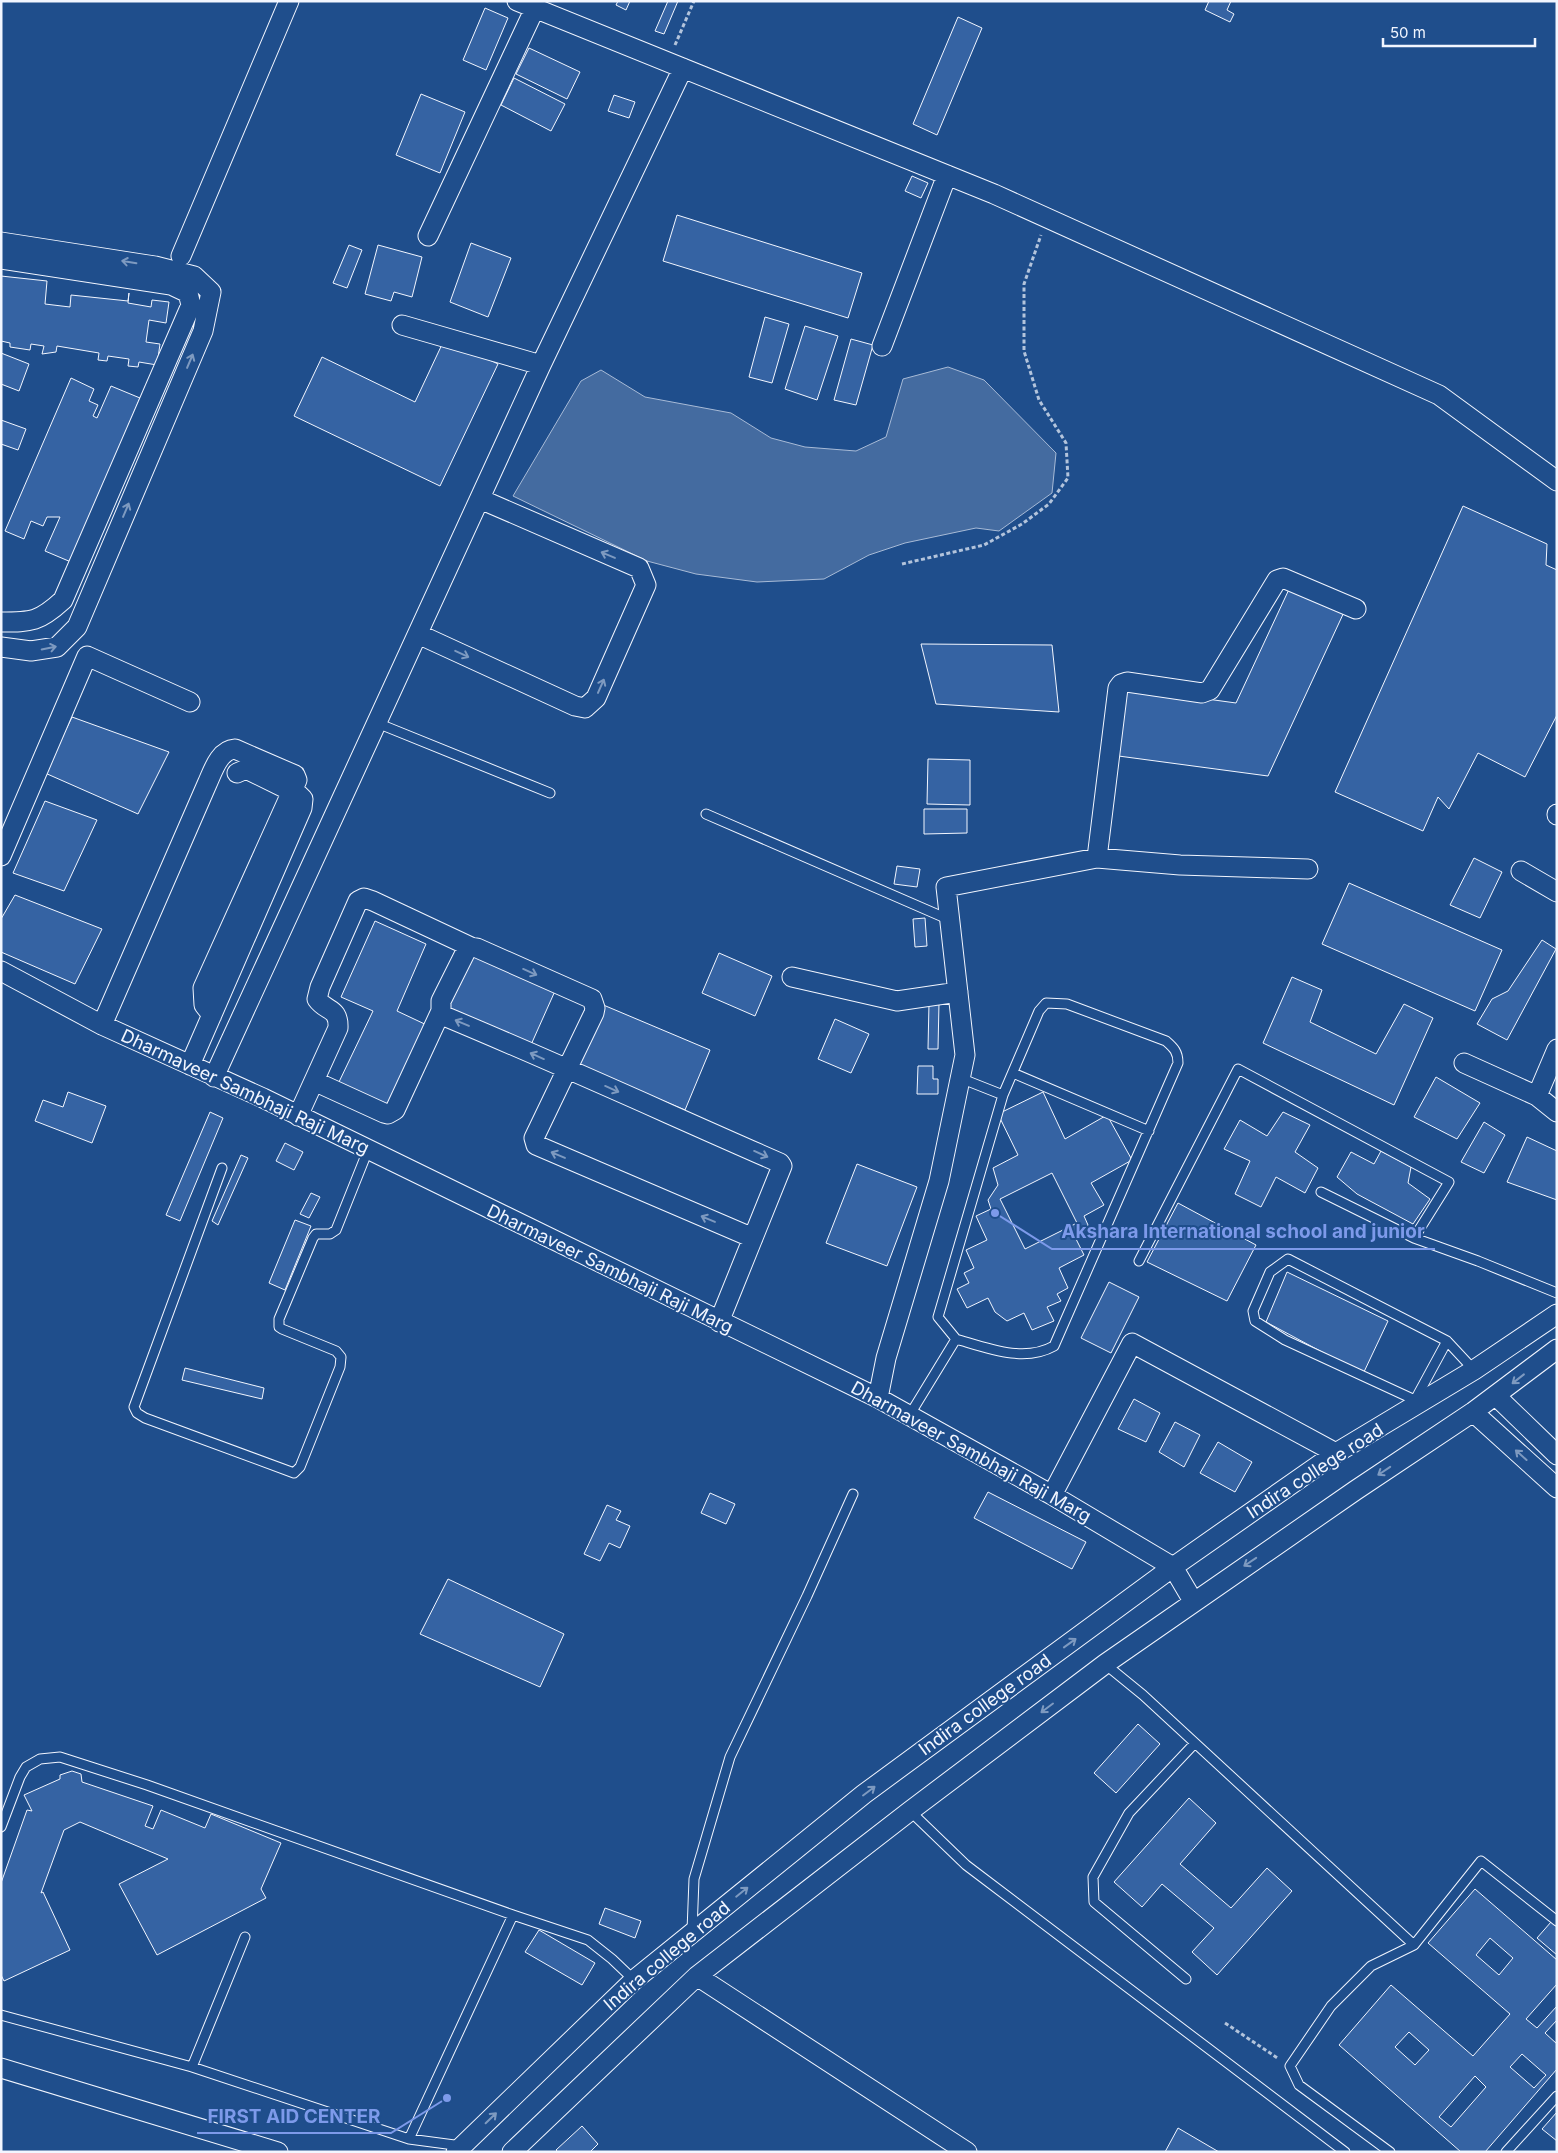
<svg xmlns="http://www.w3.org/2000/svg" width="1558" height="2153" font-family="Inter,sans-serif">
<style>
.water{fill:#446ba0;stroke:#a8bbd7}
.building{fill:#3563a3;stroke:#f2f6ff;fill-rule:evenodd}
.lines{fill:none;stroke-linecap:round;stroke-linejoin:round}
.lane-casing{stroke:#f2f6ff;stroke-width:11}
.street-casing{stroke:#f2f6ff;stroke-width:21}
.path{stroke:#b3c4dc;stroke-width:3;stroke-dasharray:4 2.5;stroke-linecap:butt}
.lane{stroke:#1f4e8c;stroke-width:9}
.street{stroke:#1f4e8c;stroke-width:19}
.oneway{stroke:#7e9ac0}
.labels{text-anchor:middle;stroke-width:4;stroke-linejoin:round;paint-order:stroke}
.street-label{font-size:18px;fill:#f2f6ff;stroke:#1f4e8c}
.leader{fill:none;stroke:#7d9aea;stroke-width:2}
.callout-dot{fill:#7d9aea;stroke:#1f4e8c;stroke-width:2}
.callout-label{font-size:19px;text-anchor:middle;font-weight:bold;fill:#7d9aea;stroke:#1f4e8c;stroke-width:4;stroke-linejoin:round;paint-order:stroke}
</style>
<rect width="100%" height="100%" fill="#1f4e8c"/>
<path class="water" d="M 948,367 L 984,380 L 1056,453 L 1052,493 L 999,531 L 976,528 L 905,543 L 869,555 L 824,579 L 757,582 L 696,574 L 647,561 L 513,496 L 581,381 L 601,370 L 645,397 L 731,413 L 771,438 L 805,447 L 856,451 L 886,437 L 903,379 Z"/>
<path class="building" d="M 618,1 L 630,1 L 626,10 L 616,5 Z
M 668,1 L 678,1 L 664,34 L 655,31 Z
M 1209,1 L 1231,1 L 1227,10 L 1234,14 L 1230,22 L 1205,10 Z
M 485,8 L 508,18 L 486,70 L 463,60 Z
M 958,17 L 982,28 L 937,135 L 913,124 Z
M 529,48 L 580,72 L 567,99 L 516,74 Z
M 514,78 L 565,104 L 551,131 L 501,105 Z
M 421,94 L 465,112 L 440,173 L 396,155 Z
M 614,95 L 635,102 L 629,118 L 608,111 Z
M 912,176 L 928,183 L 921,198 L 905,191 Z
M 677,215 L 862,273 L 848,318 L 663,261 Z
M 471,243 L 511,258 L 488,317 L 450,302 Z
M 349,245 L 362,250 L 347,288 L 333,283 Z
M 378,245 L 422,257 L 412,297 L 394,292 L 391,301 L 365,294 Z
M 1,276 L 47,281 L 45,304 L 70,307 L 71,295 L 128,301 L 129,293 L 128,303 L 151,307 L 152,300 L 169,302 L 166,323 L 149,320 L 146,342 L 160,344 L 157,365 L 139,362 L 138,367 L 128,366 L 129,359 L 108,356 L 107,361 L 98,360 L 99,353 L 57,346 L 56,352 L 42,354 L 44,346 L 31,344 L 30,350 L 10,347 L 10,343 L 1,341 Z
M 765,317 L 789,324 L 772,383 L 749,377 Z
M 805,326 L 838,336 L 817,400 L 785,389 Z
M 445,338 L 498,364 L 440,486 L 294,416 L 322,357 L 415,402 Z
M 851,339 L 873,345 L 856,405 L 834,400 Z
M 1,353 L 29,364 L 19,391 L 1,384 Z
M 71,378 L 94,389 L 89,401 L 98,405 L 93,416 L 97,418 L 111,386 L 140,398 L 71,562 L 45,551 L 60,517 L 47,517 L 43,526 L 31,521 L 24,539 L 5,531 Z
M 1,420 L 26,429 L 18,450 L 1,444 Z
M 1463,506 L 1547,544 L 1546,565 L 1557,570 L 1557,715 L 1525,777 L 1478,753 L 1449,809 L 1438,797 L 1423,831 L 1335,792 Z
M 1291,585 L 1345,610 L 1268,776 L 1111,755 L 1120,687 L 1236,703 Z
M 921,644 L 1052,645 L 1059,712 L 936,704 Z
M 72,717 L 169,752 L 138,814 L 45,773 Z
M 928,759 L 970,760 L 970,805 L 927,804 Z
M 45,801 L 97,820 L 64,891 L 13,873 Z
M 924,809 L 967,809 L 967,833 L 924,834 Z
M 1474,858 L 1502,872 L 1480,918 L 1450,905 Z
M 897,866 L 920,869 L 917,887 L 894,884 Z
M 1349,883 L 1502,950 L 1475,1011 L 1322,944 Z
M 15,895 L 102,929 L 75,984 L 1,952 L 1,919 Z
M 925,918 L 927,946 L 915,947 L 913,919 Z
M 375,921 L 426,944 L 397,1011 L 431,1027 L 390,1109 L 338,1084 L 373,1011 L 341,997 Z
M 1542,940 L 1556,949 L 1507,1040 L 1477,1024 L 1492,999 L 1508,991 Z
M 472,953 L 555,991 L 530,1047 L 446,1009 Z
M 719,953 L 772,976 L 755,1016 L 702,993 Z
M 1292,977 L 1322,990 L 1310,1022 L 1376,1054 L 1404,1004 L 1433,1018 L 1394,1105 L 1263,1043 Z
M 929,1003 L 939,1003 L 938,1049 L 928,1049 Z
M 601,1004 L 710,1050 L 685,1110 L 575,1064 Z
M 835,1019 L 869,1034 L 851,1073 L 818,1059 Z
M 918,1066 L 933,1066 L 933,1079 L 938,1079 L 938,1094 L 917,1094 Z
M 1436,1077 L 1480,1103 L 1457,1139 L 1414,1117 Z
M 68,1092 L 106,1106 L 92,1143 L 35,1121 L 43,1100 L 63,1107 Z
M 1043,1092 L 1065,1139 L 1107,1115 L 1132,1160 L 1091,1183 L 1104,1205 L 1084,1216 L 1088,1225 L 1085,1231 L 1075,1237 L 1084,1255 L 1059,1268 L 1068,1288 L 1057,1294 L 1061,1301 L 1047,1307 L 1054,1321 L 1032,1330 L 1024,1313 L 1007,1321 L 995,1312 L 988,1298 L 967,1308 L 957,1289 L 969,1283 L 964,1273 L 974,1268 L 966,1250 L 987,1240 L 976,1216 L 991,1209 L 988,1200 L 998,1185 L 993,1168 L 1018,1155 L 998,1114 ZM 1052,1173 L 1077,1223 L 1025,1249 L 1000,1199 Z
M 210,1112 L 223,1118 L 180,1221 L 166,1215 Z
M 1283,1112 L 1310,1125 L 1295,1152 L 1318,1168 L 1305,1193 L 1276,1177 L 1261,1207 L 1235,1194 L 1250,1161 L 1224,1149 L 1240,1120 L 1267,1136 Z
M 1484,1122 L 1505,1135 L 1484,1173 L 1461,1162 Z
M 1527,1137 L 1557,1151 L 1557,1200 L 1507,1182 Z
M 285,1143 L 303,1152 L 294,1170 L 276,1161 Z
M 1381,1151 L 1411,1167 L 1408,1183 L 1430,1199 L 1413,1224 L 1357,1194 L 1337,1177 L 1351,1152 L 1374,1164 Z
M 241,1155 L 248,1158 L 218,1225 L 212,1221 Z
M 857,1164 L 917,1187 L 887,1266 L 826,1243 Z
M 311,1193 L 320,1197 L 309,1218 L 300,1214 Z
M 1178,1203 L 1256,1245 L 1227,1301 L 1147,1262 Z
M 295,1220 L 311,1226 L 285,1290 L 269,1283 Z
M 1287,1272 L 1388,1321 L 1363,1374 L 1266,1322 Z
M 1109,1282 L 1139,1297 L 1111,1353 L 1081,1338 Z
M 185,1368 L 264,1388 L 262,1399 L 182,1380 Z
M 1134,1399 L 1160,1413 L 1146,1442 L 1118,1429 Z
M 1175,1422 L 1200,1435 L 1184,1467 L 1159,1452 Z
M 1218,1442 L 1252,1462 L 1235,1492 L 1200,1473 Z
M 988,1492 L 1086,1542 L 1072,1569 L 974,1518 Z
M 710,1493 L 735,1504 L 726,1524 L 701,1513 Z
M 607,1505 L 621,1511 L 616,1520 L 630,1526 L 620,1548 L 609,1543 L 600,1561 L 584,1554 Z
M 448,1579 L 564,1634 L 540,1687 L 420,1634 Z
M 1138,1724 L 1160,1744 L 1116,1793 L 1094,1773 Z
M 72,1771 L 81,1774 L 82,1782 L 153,1806 L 145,1826 L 153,1829 L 161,1810 L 205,1828 L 211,1814 L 281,1843 L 261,1889 L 266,1898 L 157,1955 L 119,1884 L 168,1859 L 80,1822 L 64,1830 L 41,1893 L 43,1892 L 70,1950 L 4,1981 L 1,1975 L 1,1883 L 27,1810 L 32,1811 L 24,1795 L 60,1779 L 60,1775 Z
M 1189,1798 L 1216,1823 L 1180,1864 L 1231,1908 L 1267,1868 L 1292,1891 L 1217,1975 L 1192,1952 L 1214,1928 L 1162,1884 L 1142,1907 L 1114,1882 Z
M 1475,1889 L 1557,1960 L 1557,1984 L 1526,2019 L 1537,2028 L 1557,2006 L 1557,2020 L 1545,2033 L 1557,2044 L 1557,2069 L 1485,2152 L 1461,2152 L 1339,2045 L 1391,1985 L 1473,2056 L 1510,2014 L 1428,1943 ZM 1490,1938 L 1513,1958 L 1499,1975 L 1476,1955 ZM 1409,2032 L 1429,2050 L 1415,2065 L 1395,2047 ZM 1522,2054 L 1546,2075 L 1534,2088 L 1510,2067 ZM 1475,2076 L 1486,2087 L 1451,2127 L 1439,2117 Z
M 605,1908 L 641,1921 L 635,1938 L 599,1924 Z
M 1551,1922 L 1557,1927 L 1557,1955 L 1537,1938 Z
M 539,1930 L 595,1963 L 582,1985 L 525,1952 Z
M 1557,2112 L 1557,2141 L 1542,2129 Z
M 582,2126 L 598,2144 L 590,2152 L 558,2152 L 556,2150 Z
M 1178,2128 L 1219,2152 L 1165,2152 Z"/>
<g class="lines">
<g class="lane-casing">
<path id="lane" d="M 377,723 L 550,793
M 706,814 L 950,920
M 1013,1073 L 1149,1131
M 960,1078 L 1003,1095
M 222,1168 L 134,1407 L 137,1413 L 145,1418 L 294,1473 L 300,1467 L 340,1367 L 341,1357 L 336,1351 L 282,1329 L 279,1327 L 279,1319 L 313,1238 L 316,1234 L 330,1234 L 336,1230 L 368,1150
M 1321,1192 L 1414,1238 L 1478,1261 L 1557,1293
M 1139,1261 L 1238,1069 L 1449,1182 L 1414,1238
M 1447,1341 L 1415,1400 L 1285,1340 L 1255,1321 L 1253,1311 L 1270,1272 L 1288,1259 L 1447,1341 L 1474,1370
M 909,1416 L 956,1339 C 987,1348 1024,1363 1054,1346 L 1178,1063 C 1178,1052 1174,1048 1166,1041 L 1067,1004 L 1046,1003 L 1039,1011 L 1003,1095 L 938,1317 L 956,1339
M 1105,1664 L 1143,1695 L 1414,1945
M 910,1811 L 966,1865 L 1345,2152
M 1,1827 L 20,1777 L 26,1767 L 40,1759 L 60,1757 L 147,1785 L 513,1915
M 692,1931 L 694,1879 L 730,1757 L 807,1596 L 853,1494
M 1186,1979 L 1094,1902 L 1093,1877 L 1129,1813 L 1195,1743
M 1,2015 L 192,2067 L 409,2139 L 462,2146
M 192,2067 L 245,1937
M 409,2139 L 513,1915 L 588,1940 L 612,1959 L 634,1980
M 1390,2152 L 1299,2085 L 1290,2066 L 1331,2006 L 1371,1966 L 1414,1945 L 1481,1861 L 1557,1921
M 1506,2152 L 1557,2096"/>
</g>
<g class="street-casing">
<path id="street" d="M 517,1 L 994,194 L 1439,395 L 1557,481
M 428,236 L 535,8
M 1,242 L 155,266 L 194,276 L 211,292 L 203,331 L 77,627 L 57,647 L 31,651 L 1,647
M 181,256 L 289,1
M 1,259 L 171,285 L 188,293 L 191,305 L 63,600 C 39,622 32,622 1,622
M 402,325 L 541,365
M 882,346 L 947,175
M 418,634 L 575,706 L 585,708 L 596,698 L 646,585 L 639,568 L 480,499
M 1557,814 L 1557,815
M 1,856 L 87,656 L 190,702
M 1097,858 L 1118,688 L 1121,684 L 1127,682 L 1202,693 L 1210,690 L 1277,580 L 1283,578 L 1356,609
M 1521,871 L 1557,892
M 1,971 L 102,1025 L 263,1098 L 878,1398 L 1052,1495 L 1173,1567 L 1193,1601
M 792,977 L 897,1001 L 958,992
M 102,1025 L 207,784 C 213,771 219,750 235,749 L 295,775 L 297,780 L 203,988 L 204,1005 L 212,1015
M 1557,1049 L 1537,1096 L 1557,1112
M 1464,1063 L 1537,1096
M 190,1065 L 302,808 L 303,799 L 299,795 L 246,769 L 237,773
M 214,1077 L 541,365 L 683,68
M 314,1081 L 384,1113 L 388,1114 L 395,1110 L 441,1011
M 298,1116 L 338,1028 C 339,1007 326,1012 317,999 L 320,987 L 358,901 L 364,898 L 373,901 L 471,947
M 719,1322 L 782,1166 L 780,1163 C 668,1114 557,1063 444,1016 L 441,1011 L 441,1001 L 467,949 L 471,947 L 477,948 L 592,999 L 595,1008 L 594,1013 L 534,1138 L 536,1145 L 753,1238
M 1496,1396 L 1557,1455
M 878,1398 L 886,1358 L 939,1181 L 965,1055 L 946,887 L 1097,858 L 1180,865 L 1308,869
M 1473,1412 L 1557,1488
M 1052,1495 L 1132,1343 L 1336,1453
M 697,1976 L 967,2152
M 1,2068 L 278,2152
M 456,2152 L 634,1980 L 864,1794 L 1173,1567 L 1336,1453 L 1474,1370 L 1557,1314
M 512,2152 L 697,1976 L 910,1811 L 1105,1664 L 1356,1490 L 1473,1412 L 1557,1349"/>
</g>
<path class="path" d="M 675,45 L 694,1
M 902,564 L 984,545 L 1022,524 L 1049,504 L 1068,478 L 1066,443 L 1039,400 L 1024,351 L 1024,284 L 1041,235
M 1225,2023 L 1279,2059"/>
<use href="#lane" class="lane"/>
<use href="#street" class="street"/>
</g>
<defs><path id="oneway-shaft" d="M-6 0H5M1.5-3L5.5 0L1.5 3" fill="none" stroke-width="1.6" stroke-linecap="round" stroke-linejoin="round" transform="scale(1.25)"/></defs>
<g class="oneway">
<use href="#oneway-shaft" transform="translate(129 262) rotate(-171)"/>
<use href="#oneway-shaft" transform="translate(190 361) rotate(-67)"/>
<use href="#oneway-shaft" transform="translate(126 510) rotate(-67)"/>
<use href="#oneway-shaft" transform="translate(608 555) rotate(-157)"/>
<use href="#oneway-shaft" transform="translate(49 648) rotate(-11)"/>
<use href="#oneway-shaft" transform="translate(462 654) rotate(25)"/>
<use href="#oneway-shaft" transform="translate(601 686) rotate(-66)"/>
<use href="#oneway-shaft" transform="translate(530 972) rotate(24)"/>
<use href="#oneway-shaft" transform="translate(462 1023) rotate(-157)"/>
<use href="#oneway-shaft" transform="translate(537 1056) rotate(-156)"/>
<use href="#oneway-shaft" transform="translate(612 1089) rotate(24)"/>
<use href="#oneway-shaft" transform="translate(761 1154) rotate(24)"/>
<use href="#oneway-shaft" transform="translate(558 1155) rotate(-157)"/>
<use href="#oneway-shaft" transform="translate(708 1219) rotate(-157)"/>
<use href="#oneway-shaft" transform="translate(1518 1379) rotate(142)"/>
<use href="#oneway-shaft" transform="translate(1521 1455) rotate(-138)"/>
<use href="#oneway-shaft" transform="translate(1384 1471) rotate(146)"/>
<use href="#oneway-shaft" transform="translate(1250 1562) rotate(146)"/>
<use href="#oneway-shaft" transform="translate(1070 1643) rotate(-36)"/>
<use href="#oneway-shaft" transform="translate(1047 1708) rotate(143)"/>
<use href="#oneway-shaft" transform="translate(869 1791) rotate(-37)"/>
<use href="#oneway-shaft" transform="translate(742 1892) rotate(-39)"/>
<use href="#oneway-shaft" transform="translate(491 2118) rotate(-44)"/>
</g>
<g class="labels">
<g class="street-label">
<text transform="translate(245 1092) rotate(25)" y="6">Dharmaveer Sambhaji Raji Marg</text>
<text transform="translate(610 1269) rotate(26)" y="6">Dharmaveer Sambhaji Raji Marg</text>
<text transform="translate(971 1452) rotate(29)" y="6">Dharmaveer Sambhaji Raji Marg</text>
<text transform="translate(1315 1471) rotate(-33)" y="6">Indira college road</text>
<text transform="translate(985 1705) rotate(-36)" y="6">Indira college road</text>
<text transform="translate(667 1956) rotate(-40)" y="6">Indira college road</text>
</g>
</g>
<path class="leader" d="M995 1213L1052 1249H1435M447 2098L391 2133H197"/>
<g class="callout-dot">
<circle cx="995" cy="1213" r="5"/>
<circle cx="447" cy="2098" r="5"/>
</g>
<g class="callout-label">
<text x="1243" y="1238">Akshara International school and junior</text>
<text x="294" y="2123">FIRST AID CENTER</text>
</g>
<rect width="1558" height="2153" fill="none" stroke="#f2f6ff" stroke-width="5"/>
<path d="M1383 38v8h152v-8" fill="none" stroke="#f2f6ff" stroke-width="2.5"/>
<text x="1390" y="38" font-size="15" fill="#f2f6ff" stroke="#1f4e8c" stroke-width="4" paint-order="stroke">50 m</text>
</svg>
